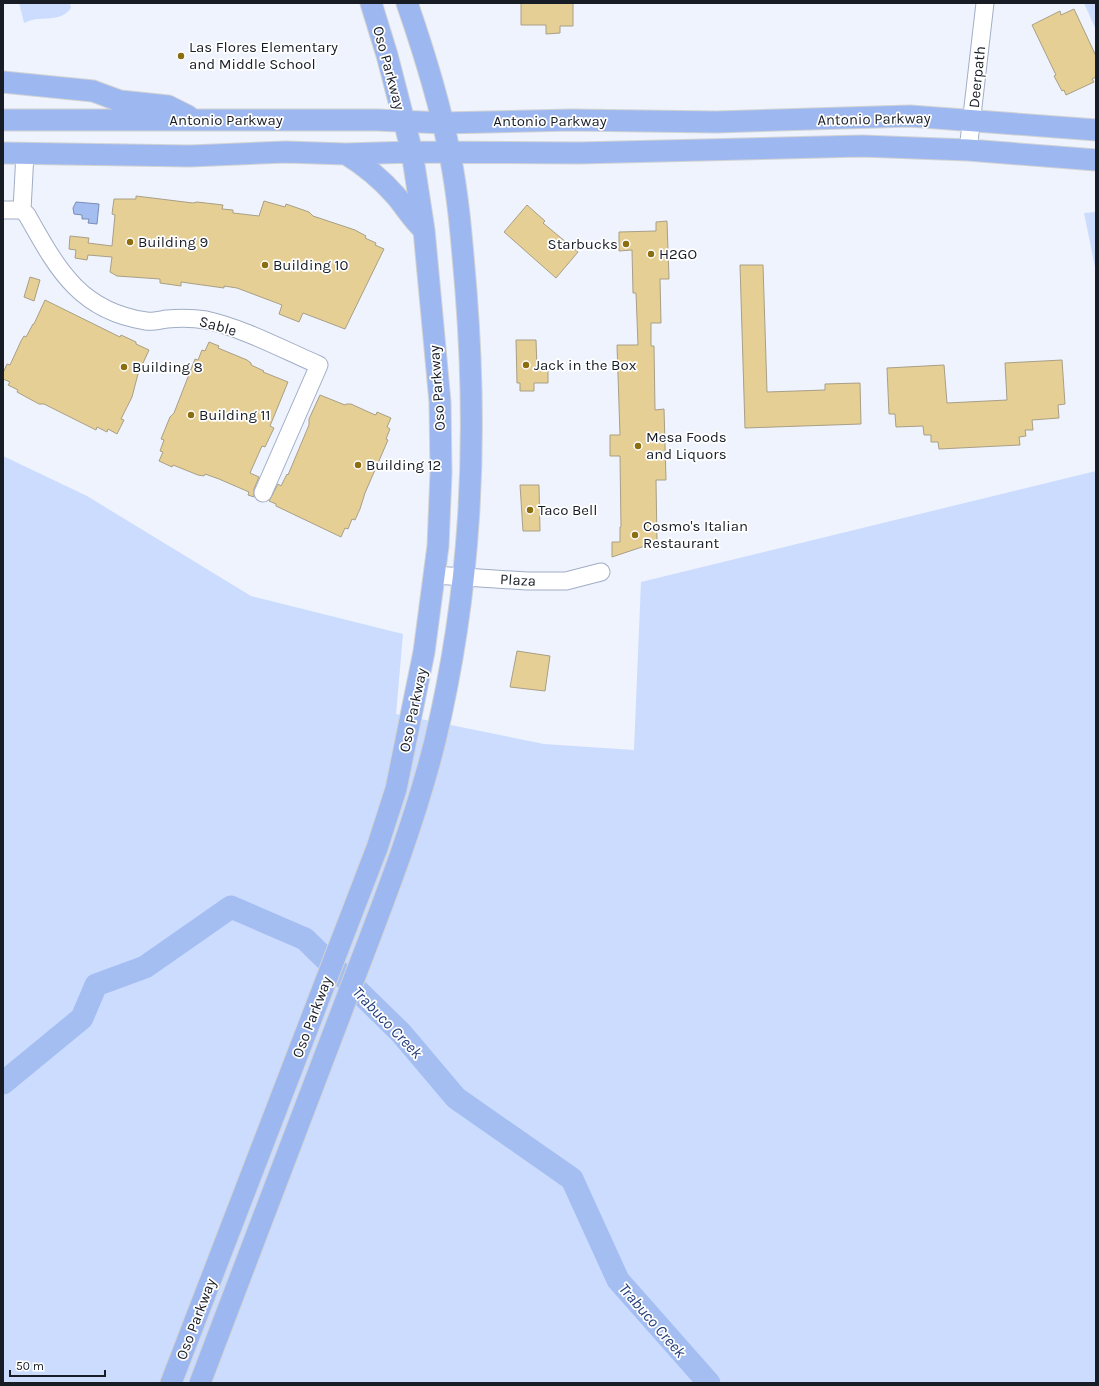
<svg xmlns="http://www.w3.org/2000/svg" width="1099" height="1386" font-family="Karla,sans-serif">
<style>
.green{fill:#cbdcff}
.water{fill:#a4bef1;stroke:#7a8db4}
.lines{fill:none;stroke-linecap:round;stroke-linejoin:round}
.river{stroke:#a4bef1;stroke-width:23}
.building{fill:#e5cf95;stroke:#a99f86}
.minor-casing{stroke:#a1adc6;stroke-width:19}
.major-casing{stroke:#d1d2d3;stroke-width:23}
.minor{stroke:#fff;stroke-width:17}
.major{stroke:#9db7f1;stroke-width:21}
.poi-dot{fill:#8b6e0f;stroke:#fff;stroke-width:1.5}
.labels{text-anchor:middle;stroke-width:3.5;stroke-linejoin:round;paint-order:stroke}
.poi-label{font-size:15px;fill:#171c25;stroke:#fff;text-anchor:start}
.street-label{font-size:15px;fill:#171c25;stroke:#fff}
.water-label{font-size:16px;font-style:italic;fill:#243f7c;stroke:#fff}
</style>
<rect width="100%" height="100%" fill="#eef3fd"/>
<path class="green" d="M 19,3 L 70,3 L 71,8 C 63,19 52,18 39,19 C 34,19 28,21 24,23 Z
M 1084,3 L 1096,3 L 1096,30 Z
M 1096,212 L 1096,272 L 1084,213 Z
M 3,456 L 87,496 L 251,596 L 403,634 L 396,714 L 544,744 L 634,750 L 641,582 L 1096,471 L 1096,1383 L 3,1383 Z"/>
<path class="water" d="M 76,202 L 99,204 L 97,224 L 88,223 L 89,219 L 82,219 L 82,215 L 74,214 L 73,208 Z"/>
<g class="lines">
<path class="river" d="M 3,1083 L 82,1018 L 96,985 L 145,967 L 231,907 L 305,939 L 401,1033 L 456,1098 L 572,1179 L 618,1280 L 709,1383"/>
</g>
<path class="building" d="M 521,3 L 573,3 L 573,26 L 560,26 L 560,33 L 546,34 L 546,25 L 521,25 Z
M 1074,9 L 1096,56 L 1096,77 L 1092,79 L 1094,82 L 1066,95 L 1064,90 L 1062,91 L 1054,76 L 1056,75 L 1032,25 L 1060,11 L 1061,15 Z
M 136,196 L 193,203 L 197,202 L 223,205 L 222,209 L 233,210 L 233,213 L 259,216 L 264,201 L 285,207 L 286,204 L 309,212 L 313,216 L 355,230 L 366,236 L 365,238 L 376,243 L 375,245 L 384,249 L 345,329 L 303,313 L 299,322 L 279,314 L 282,305 L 237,288 L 224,286 L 224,288 L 181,282 L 181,286 L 160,283 L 160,279 L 117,276 L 110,272 L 112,257 L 88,255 L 87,260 L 75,258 L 76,250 L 69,249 L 70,236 L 89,238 L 88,243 L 112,246 L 115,215 L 112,214 L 114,199 L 136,199 Z
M 527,205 L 545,221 L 543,223 L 578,252 L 556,278 L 504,232 Z
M 667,221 L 669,279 L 660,279 L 661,323 L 651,323 L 651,346 L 654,346 L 655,410 L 664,409 L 666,480 L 656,480 L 657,542 L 651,543 L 651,544 L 612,557 L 612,542 L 620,542 L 620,527 L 621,527 L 620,456 L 610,456 L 610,435 L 620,435 L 617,345 L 638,345 L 636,293 L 633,293 L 632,250 L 619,251 L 619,232 L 656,231 L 656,222 Z
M 740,265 L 763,265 L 767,392 L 825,390 L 825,384 L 860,383 L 861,424 L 745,428 Z
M 30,277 L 40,280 L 34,301 L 24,297 Z
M 45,300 L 120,337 L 121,335 L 136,342 L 136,344 L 149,350 L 138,374 L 132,397 L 121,419 L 124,420 L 117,434 L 108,429 L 107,432 L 97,427 L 96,430 L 44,404 L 39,404 L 17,392 L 18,390 L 8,385 L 10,382 L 3,379 L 3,373 L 7,364 L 10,365 L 21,341 L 24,336 L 26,337 L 33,324 L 34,324 Z
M 516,340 L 536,340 L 537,368 L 548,368 L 548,383 L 534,383 L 534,391 L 520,391 L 520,383 L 517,383 Z
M 209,342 L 219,346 L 218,348 L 247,360 L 251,363 L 251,365 L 264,371 L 263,372 L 288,382 L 270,426 L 274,428 L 265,447 L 262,446 L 250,473 L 259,477 L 254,489 L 254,497 L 248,495 L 249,492 L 219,479 L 205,474 L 204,476 L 198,475 L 173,465 L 172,467 L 159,461 L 163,452 L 160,451 L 164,440 L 161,439 L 170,417 L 174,413 L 195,359 L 198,360 L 202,350 L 205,351 Z
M 1062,360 L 1065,404 L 1058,405 L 1059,418 L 1032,420 L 1033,430 L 1025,430 L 1026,436 L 1019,437 L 1020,445 L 939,449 L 938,442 L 931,442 L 931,435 L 924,435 L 923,426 L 896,427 L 895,414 L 889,414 L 887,368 L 944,365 L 947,403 L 1007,400 L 1005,363 Z
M 320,395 L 345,405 L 346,404 L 351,404 L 373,414 L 376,415 L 377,412 L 391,418 L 387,427 L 390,429 L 386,439 L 388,440 L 365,493 L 360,509 L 355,520 L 352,519 L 348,529 L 345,528 L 341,537 L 276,506 L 276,504 L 269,501 L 278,484 L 281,486 L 287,474 L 288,475 L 309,425 L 309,419 Z
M 520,485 L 539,485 L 540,531 L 523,531 Z
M 517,651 L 550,656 L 545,691 L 510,687 Z"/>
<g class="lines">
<g class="minor-casing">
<path id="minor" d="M 968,150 L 985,3
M 3,210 L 22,210 L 27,215 C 57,268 79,311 146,321 C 152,322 160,320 167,319 C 180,318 193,318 206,320 C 243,328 284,350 319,365 L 263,493
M 22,210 L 25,153
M 434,575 L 527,581 L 566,581 L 601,572"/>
</g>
<g class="major-casing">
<path id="major" d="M 3,82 L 93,91 L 120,101 L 168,106 L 188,116
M 3,120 L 377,120 L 443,123 L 571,120 L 716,122 L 910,116 L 1096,130
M 3,153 L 190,156 L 286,152 L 346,154 L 412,152 L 579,153 L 862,146 L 968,150 L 1096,160
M 346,154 C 364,165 382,180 396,196 C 406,208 413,220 424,230
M 171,1383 L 377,848 L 396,789 L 424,652 L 438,546 L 441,473 L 440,402 L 424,230 L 412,152 L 387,55 L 371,3
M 200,1383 C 247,1260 294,1136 341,1013 C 375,923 412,834 435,741 C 471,591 478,444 466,291 C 462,245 459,200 450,155 C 440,104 424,52 407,3"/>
</g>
<use href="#minor" class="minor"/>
<use href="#major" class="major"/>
</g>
<g class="poi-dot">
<circle cx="181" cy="56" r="4"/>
<circle cx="130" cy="242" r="4"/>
<circle cx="626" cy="244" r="4"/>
<circle cx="651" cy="254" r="4"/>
<circle cx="265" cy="265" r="4"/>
<circle cx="526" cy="365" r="4"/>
<circle cx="124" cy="367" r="4"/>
<circle cx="191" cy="415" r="4"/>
<circle cx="638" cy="446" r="4"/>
<circle cx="358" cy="465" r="4"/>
<circle cx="530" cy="510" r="4"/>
<circle cx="635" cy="535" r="4"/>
</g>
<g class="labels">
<g class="poi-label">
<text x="189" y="52">Las Flores Elementary<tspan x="189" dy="17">and Middle School</tspan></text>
<text x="138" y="247">Building 9</text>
<text x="618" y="249" text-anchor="end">Starbucks</text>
<text x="659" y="259">H2GO</text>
<text x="273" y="270">Building 10</text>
<text x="534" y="370">Jack in the Box</text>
<text x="132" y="372">Building 8</text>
<text x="199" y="420">Building 11</text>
<text x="646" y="442">Mesa Foods<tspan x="646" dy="17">and Liquors</tspan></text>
<text x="366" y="470">Building 12</text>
<text x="538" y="515">Taco Bell</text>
<text x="643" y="531">Cosmo's Italian<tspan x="643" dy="17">Restaurant</tspan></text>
</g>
<g class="street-label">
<text transform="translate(389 68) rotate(75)" y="5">Oso Parkway</text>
<text transform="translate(977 77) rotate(-84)" y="5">Deerpath</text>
<text transform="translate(874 119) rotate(-1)" y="5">Antonio Parkway</text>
<text x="226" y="125">Antonio Parkway</text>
<text x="550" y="126">Antonio Parkway</text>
<text transform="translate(218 326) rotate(16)" y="5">Sable</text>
<text transform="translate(437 388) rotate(-94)" y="5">Oso Parkway</text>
<text transform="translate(518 580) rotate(3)" y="5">Plaza</text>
<text transform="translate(413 710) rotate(-78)" y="5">Oso Parkway</text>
<text transform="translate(312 1017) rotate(-69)" y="5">Oso Parkway</text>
<text transform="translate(196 1319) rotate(-69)" y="5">Oso Parkway</text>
</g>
<g class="water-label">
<text transform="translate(388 1022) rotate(46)" y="6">Trabuco Creek</text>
<text transform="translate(653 1320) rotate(49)" y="6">Trabuco Creek</text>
</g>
</g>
<rect width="1099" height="1386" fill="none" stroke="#171c25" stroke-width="8"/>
<path d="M10 1370v6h95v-6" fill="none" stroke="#171c25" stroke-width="2"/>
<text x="16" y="1370" font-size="12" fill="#171c25" stroke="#ffffff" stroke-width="3" paint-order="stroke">50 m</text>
</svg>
